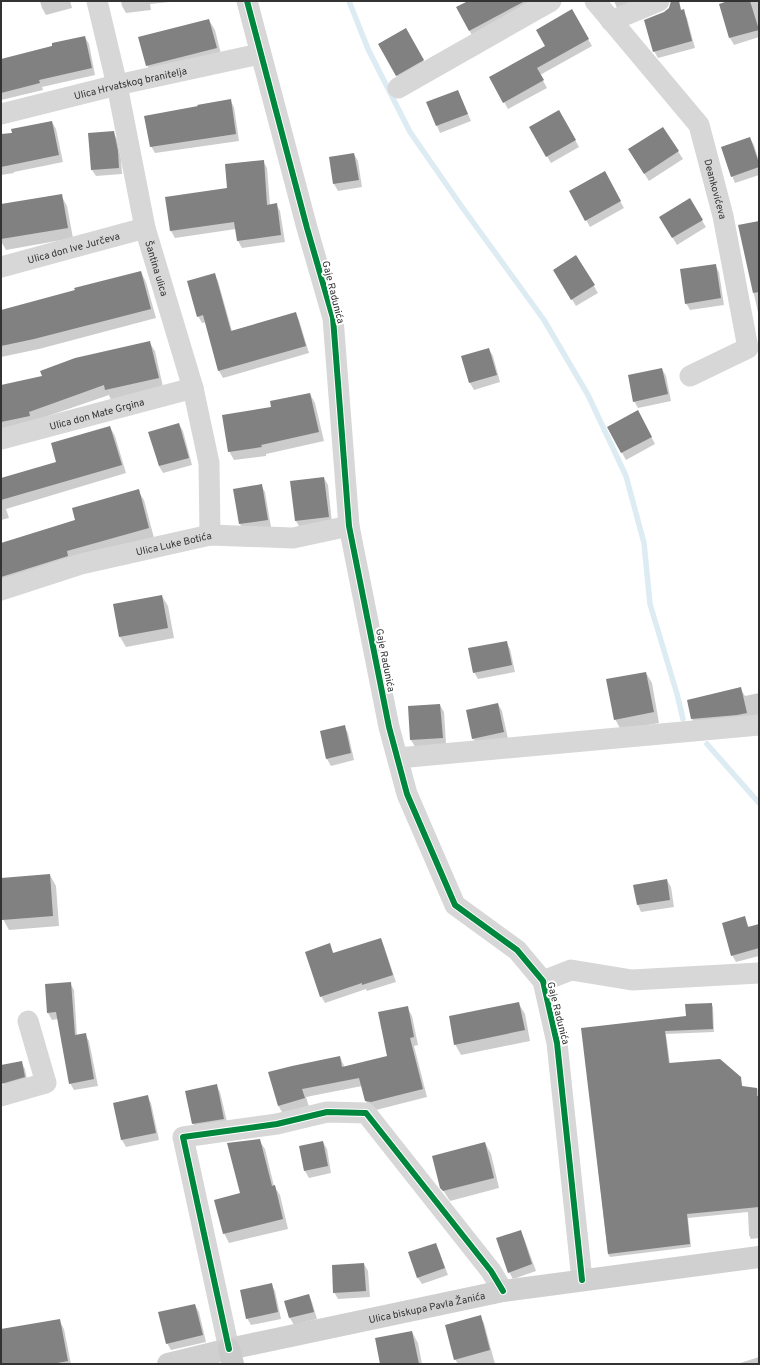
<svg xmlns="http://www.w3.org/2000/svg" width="760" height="1365" font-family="Overpass,sans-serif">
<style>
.shadow{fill:#0003}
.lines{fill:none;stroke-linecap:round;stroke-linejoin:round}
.stream{stroke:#ddebf3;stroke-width:5.5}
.building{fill:#818181}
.street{stroke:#d7d7d7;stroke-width:21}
.secondary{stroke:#d0d0d0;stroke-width:22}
.primary{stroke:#cacaca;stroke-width:22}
.cycleway-casing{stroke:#fff;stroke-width:8}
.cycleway{stroke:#00873e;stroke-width:6}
.labels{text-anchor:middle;stroke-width:4;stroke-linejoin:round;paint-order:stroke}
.street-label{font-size:10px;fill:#333;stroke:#fff}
</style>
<rect width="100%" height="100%" fill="#fff"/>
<path class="shadow" d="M 40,1 L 70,1 L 72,8 L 46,15 L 42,8 Z
M 121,1 L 179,1 L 150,4 L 151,10 L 126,13 L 122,6 Z
M 470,1 L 543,1 L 473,37 L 457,8 Z
M 614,1 L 645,1 L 618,10 Z
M 732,1 L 750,1 L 751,2 L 759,1 L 759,37 L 734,45 L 730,38 L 720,5 Z
M 572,11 L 592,46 L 540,75 L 547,88 L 508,109 L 490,77 L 546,46 Z
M 683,11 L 687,18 L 695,48 L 658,58 L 654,51 Z
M 209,20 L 215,30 L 222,58 L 153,76 L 147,65 Z
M 406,29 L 427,67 L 400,82 L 379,44 Z
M 85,37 L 89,44 L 95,75 L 42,87 L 43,90 L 1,100 L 1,60 Z
M 458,91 L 471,121 L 440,133 L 427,102 Z
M 230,100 L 234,107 L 239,141 L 155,153 L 151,146 Z
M 559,111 L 579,147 L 551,163 L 530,127 Z
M 52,122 L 56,129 L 63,162 L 14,172 L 14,173 L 1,175 L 1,135 L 13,133 Z
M 663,128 L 683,159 L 649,181 L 633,156 Z
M 113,132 L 117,139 L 121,159 L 122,174 L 96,176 L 92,170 Z
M 750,138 L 754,145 L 759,161 L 759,175 L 735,183 L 732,176 Z
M 354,154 L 358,161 L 362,187 L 338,191 L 334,184 L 330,157 Z
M 263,161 L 267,168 L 270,205 L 276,204 L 280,211 L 285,242 L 242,248 L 238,241 L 236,229 L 175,238 L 171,231 L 228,189 Z
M 604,172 L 624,208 L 590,227 L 570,191 Z
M 61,195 L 67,206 L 73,238 L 6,250 L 1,241 L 1,205 Z
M 689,200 L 706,227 L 677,245 L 660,217 Z
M 759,222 L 759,317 L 739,226 Z
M 576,256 L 598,293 L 576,306 L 554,270 Z
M 715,265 L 719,272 L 724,305 L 690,310 L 686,303 Z
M 141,272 L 146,282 L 156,318 L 39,349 L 1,357 L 1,311 Z
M 214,274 L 218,281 L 232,331 L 295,313 L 299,320 L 309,353 L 223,378 L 219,371 L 206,322 L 202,323 L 198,316 Z
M 149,342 L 155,351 L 163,387 L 111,400 L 109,395 L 1,432 L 1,386 L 43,377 Z
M 489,349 L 493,356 L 500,382 L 474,390 L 470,383 L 463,356 Z
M 662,369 L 666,376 L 671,401 L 638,408 L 634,401 Z
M 310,394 L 315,403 L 324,441 L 266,454 L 266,456 L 234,460 L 229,451 L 272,408 Z
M 638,411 L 655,444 L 626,460 L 608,427 Z
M 179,424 L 183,431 L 192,465 L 163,473 L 159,466 L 150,432 Z
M 110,427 L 115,436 L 126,473 L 6,509 L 9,518 L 1,520 L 1,479 L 58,463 Z
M 324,478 L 328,485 L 332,524 L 300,528 L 296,521 Z
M 261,485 L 265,492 L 271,527 L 244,531 L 240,524 Z
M 138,491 L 144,500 L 154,538 L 1,590 L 1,544 L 76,520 Z
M 162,596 L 168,606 L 174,638 L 126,647 L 120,637 Z
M 506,642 L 510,649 L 515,672 L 478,679 L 474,672 Z
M 646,673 L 652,683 L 659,723 L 621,730 L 615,719 Z
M 740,688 L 745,696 L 759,693 L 759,717 L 696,726 L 692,719 Z
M 498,704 L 502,711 L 508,739 L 477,745 L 473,738 Z
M 440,705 L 444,712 L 446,744 L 415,747 L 411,740 Z
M 344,726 L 348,733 L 354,760 L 331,766 L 327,759 L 321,731 Z
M 50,875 L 56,886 L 59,926 L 9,930 L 3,919 L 1,879 Z
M 667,880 L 671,887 L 674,907 L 641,912 L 638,905 L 634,885 Z
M 744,918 L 749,927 L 759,925 L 759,956 L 736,962 L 732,955 Z
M 381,939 L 384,946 L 396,982 L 367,991 L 366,989 L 325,1003 L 321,996 L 329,945 L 334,954 Z
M 70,983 L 74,990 L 77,1036 L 85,1034 L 89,1041 L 98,1086 L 74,1090 L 70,1083 L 58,1019 L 52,1020 L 48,1013 Z
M 519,1004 L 525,1014 L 530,1041 L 461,1055 L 455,1044 Z
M 711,1004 L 713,1007 L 714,1032 L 666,1034 L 670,1064 L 740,1078 L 743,1088 L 757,1088 L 759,1092 L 759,1238 L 751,1239 L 749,1235 L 748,1212 L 688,1218 L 691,1247 L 610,1257 L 608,1254 L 582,1029 L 687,1017 Z
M 407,1007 L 412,1016 L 418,1045 L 414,1046 L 427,1097 L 376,1110 L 371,1109 L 366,1101 L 362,1086 L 306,1097 L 309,1107 L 283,1114 L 278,1105 L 340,1057 L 345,1068 L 388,1057 Z
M 21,1062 L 25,1069 L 28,1084 L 7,1090 L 3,1083 L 1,1066 Z
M 216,1085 L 220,1092 L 228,1126 L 197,1130 L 193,1123 Z
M 147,1096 L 151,1103 L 159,1140 L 126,1147 L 122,1140 L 114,1103 Z
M 259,1140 L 265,1149 L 274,1186 L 280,1195 L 288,1229 L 229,1243 L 224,1233 L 241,1194 Z
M 323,1142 L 327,1149 L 331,1173 L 309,1178 L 305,1171 L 300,1147 Z
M 485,1143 L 491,1154 L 499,1188 L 450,1201 L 441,1187 Z
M 520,1231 L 524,1238 L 536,1271 L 513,1279 L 509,1272 Z
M 435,1244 L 439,1251 L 448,1275 L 422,1284 L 418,1278 Z
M 364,1264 L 368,1271 L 370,1297 L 338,1299 L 334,1292 Z
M 271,1284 L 275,1291 L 281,1319 L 251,1325 L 247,1318 Z
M 309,1295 L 312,1302 L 317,1319 L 294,1325 L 290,1318 L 285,1301 Z
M 195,1305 L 199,1312 L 206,1342 L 171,1350 L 167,1343 Z
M 480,1317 L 484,1323 L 495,1364 L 458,1364 L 455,1359 Z
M 59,1320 L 64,1329 L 71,1364 L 1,1364 L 1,1331 Z
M 412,1332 L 418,1343 L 422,1364 L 381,1364 Z
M 759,1357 L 759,1364 L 737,1364 Z"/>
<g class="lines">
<path class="stream" d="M 349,1 L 368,49 L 410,132 L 462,207 L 544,320 L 588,395 L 626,476 L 644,543 L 650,604 L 677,694 L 683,719
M 707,744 L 759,803"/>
</g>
<path class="building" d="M 468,1 L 525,1 L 469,31 L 456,7 Z
M 671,1 L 679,1 L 681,10 L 684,9 L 692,41 L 653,52 L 644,20 L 664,12 L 669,8 Z
M 728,1 L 750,1 L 759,30 L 729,38 L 719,4 Z
M 572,9 L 589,39 L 537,68 L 544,80 L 503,103 L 489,77 L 545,46 L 536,30 Z
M 209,19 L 217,48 L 146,66 L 138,37 Z
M 406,28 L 424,60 L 396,76 L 378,44 Z
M 85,36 L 92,68 L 39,80 L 40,83 L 1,93 L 1,59 L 52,46 L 52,43 Z
M 458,90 L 468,114 L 436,126 L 426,102 Z
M 231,99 L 236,134 L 150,147 L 144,116 L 198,106 L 197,105 Z
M 559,110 L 576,140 L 546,157 L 529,127 Z
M 52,121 L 59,155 L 1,167 L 1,134 L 12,133 L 11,129 Z
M 663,127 L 679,151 L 644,174 L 628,149 Z
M 114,131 L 118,151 L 119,168 L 91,170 L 88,133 Z
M 750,137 L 759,163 L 759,167 L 731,177 L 721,147 Z
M 354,153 L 359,180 L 333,184 L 329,157 Z
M 264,160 L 267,205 L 277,203 L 281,235 L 237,241 L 234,222 L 170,231 L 165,197 L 227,188 L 225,164 Z
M 605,171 L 621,201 L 585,221 L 569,191 Z
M 62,194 L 68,228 L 1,239 L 1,204 Z
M 690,198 L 703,220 L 672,238 L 659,217 Z
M 759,221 L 759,292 L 753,293 L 738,225 Z
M 576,255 L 595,285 L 571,300 L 553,270 Z
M 716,264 L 721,298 L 685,304 L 680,269 Z
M 141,271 L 151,309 L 34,339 L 1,346 L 1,310 L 75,290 L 74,288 Z
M 215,273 L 231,331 L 296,312 L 306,346 L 218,371 L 203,315 L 197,317 L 187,281 Z
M 150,341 L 159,378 L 105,390 L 104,385 L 29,412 L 30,416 L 1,422 L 1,385 L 42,376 L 40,371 L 75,358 Z
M 489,348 L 497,375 L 469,383 L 461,356 Z
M 662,368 L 668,394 L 633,402 L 628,375 Z
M 310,393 L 319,432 L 261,445 L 262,447 L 228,452 L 222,415 L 271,407 L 270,401 Z
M 638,410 L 652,437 L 621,453 L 607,427 Z
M 179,423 L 189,458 L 159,466 L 148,432 Z
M 110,426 L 122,465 L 1,500 L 1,478 L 56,462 L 51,443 Z
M 324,477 L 329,517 L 295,521 L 290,481 Z
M 262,484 L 268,520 L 239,524 L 233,489 Z
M 139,489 L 149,528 L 67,551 L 68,556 L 1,577 L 1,543 L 75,520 L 72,508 Z
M 162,595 L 168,628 L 119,637 L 113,604 Z
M 507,641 L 512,665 L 473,673 L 468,648 Z
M 646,672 L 654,712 L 614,720 L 606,679 Z
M 741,687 L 747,713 L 737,715 L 691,719 L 687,700 Z
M 498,703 L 504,732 L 472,739 L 466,710 Z
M 440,704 L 443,738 L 410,740 L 408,706 Z
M 345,725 L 351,753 L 326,759 L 320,731 Z
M 50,874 L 53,916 L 2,920 L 1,878 Z
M 667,879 L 670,900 L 637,905 L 633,885 Z
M 745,916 L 748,927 L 759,924 L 759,948 L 731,956 L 722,923 Z
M 381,938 L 393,975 L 362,985 L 362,983 L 320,997 L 305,952 L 330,943 L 333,953 Z
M 71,982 L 75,1035 L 86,1033 L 94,1079 L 69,1084 L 56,1012 L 47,1013 L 45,984 Z
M 519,1002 L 525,1030 L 454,1045 L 449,1016 Z
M 712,1003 L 713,1029 L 665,1031 L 669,1063 L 720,1059 L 741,1077 L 742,1086 L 757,1088 L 757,1096 L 759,1096 L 759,1207 L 687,1214 L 690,1244 L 608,1254 L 581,1028 L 686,1016 L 685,1004 Z
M 408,1006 L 414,1037 L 410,1038 L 423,1089 L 371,1102 L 365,1101 L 359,1078 L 302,1089 L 305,1098 L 278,1106 L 268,1072 L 292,1066 L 340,1056 L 342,1067 L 387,1056 L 378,1012 Z
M 22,1061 L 25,1077 L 1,1084 L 1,1065 Z
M 217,1084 L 224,1119 L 192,1124 L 185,1091 Z
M 148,1095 L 156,1133 L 121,1140 L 113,1103 Z
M 260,1139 L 272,1186 L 275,1185 L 283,1219 L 223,1234 L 214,1200 L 240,1193 L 227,1143 Z
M 323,1141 L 328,1166 L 304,1171 L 299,1146 Z
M 485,1142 L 494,1178 L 443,1191 L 440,1188 L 432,1156 Z
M 521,1230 L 532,1264 L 508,1273 L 496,1238 Z
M 436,1243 L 445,1268 L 417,1278 L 408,1252 Z
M 364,1263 L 366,1291 L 333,1293 L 332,1265 Z
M 272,1283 L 278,1312 L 246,1319 L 240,1290 Z
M 309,1294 L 314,1312 L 289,1318 L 284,1301 Z
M 195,1304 L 203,1335 L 166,1344 L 158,1312 Z
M 481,1315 L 490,1350 L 454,1360 L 445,1325 Z
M 60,1319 L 68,1361 L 52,1364 L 1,1364 L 1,1329 Z
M 412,1331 L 419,1364 L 380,1364 L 375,1338 Z"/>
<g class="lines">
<g class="street">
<path id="s1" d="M 97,1 L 117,85 L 145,228 L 193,388 L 209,463 L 210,535"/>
<path d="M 247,1 L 307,228 L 333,318 L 349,526 L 389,727 L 407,794 L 455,905 L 517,950 L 543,981 L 557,1043 L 582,1280"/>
<path id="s2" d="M 595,1 L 699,125 L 723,216 L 748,348 L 690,376"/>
<path d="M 611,21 L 659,1"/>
<path d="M 398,88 L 551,1"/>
<path id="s3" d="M 1,114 L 117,85 L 260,54"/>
<path id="s4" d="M 1,267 L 145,228"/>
<path id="s5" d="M 1,439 L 193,388"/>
<path id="s6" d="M 1,590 L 81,564 L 210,535 L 293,538 L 349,526"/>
<path d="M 398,758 L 759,725"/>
<path d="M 543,981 L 571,970 L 632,980 L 759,973"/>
<path d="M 1,1096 L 46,1083 L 28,1021"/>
<path d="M 229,1349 L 183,1137 L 277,1124 L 327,1112 L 366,1113 L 491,1271 L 503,1291"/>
</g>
<path class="secondary" id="s7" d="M 168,1364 L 229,1349 L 503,1291 L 759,1257"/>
<path class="primary" d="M 229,1349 L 233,1364"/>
<g class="cycleway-casing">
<path id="cycleway" d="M 247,1 L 307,228 L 333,318 L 349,526 L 389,727 L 407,794 L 455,905 L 517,950 L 543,981 L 557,1043 L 582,1280
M 229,1349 L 183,1137 L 277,1124 L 327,1112 L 366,1113 L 491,1271 L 503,1291"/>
</g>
<use href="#cycleway" class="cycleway"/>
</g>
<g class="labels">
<g class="street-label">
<text dy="4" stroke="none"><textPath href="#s3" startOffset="133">Ulica Hrvatskog branitelja</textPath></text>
<text dy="4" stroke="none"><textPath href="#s2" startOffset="228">Deankovićeva</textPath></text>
<text dy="4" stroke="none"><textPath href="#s4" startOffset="75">Ulica don Ive Jurčeva</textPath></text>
<text dy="4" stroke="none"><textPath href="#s1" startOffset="274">Šantina ulica</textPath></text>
<text transform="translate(334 292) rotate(76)" y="4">Gaje Radunića</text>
<text dy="4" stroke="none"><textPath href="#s5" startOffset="99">Ulica don Mate Grgina</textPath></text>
<text dy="4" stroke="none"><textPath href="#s6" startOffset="179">Ulica Luke Botića</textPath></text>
<text transform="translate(386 660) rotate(79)" y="4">Gaje Radunića</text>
<text transform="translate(559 1013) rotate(76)" y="4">Gaje Radunića</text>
<text dy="4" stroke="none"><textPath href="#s7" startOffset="265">Ulica biskupa Pavla Žanića</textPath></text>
</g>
</g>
<rect width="760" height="1365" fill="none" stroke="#333333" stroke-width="4"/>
</svg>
